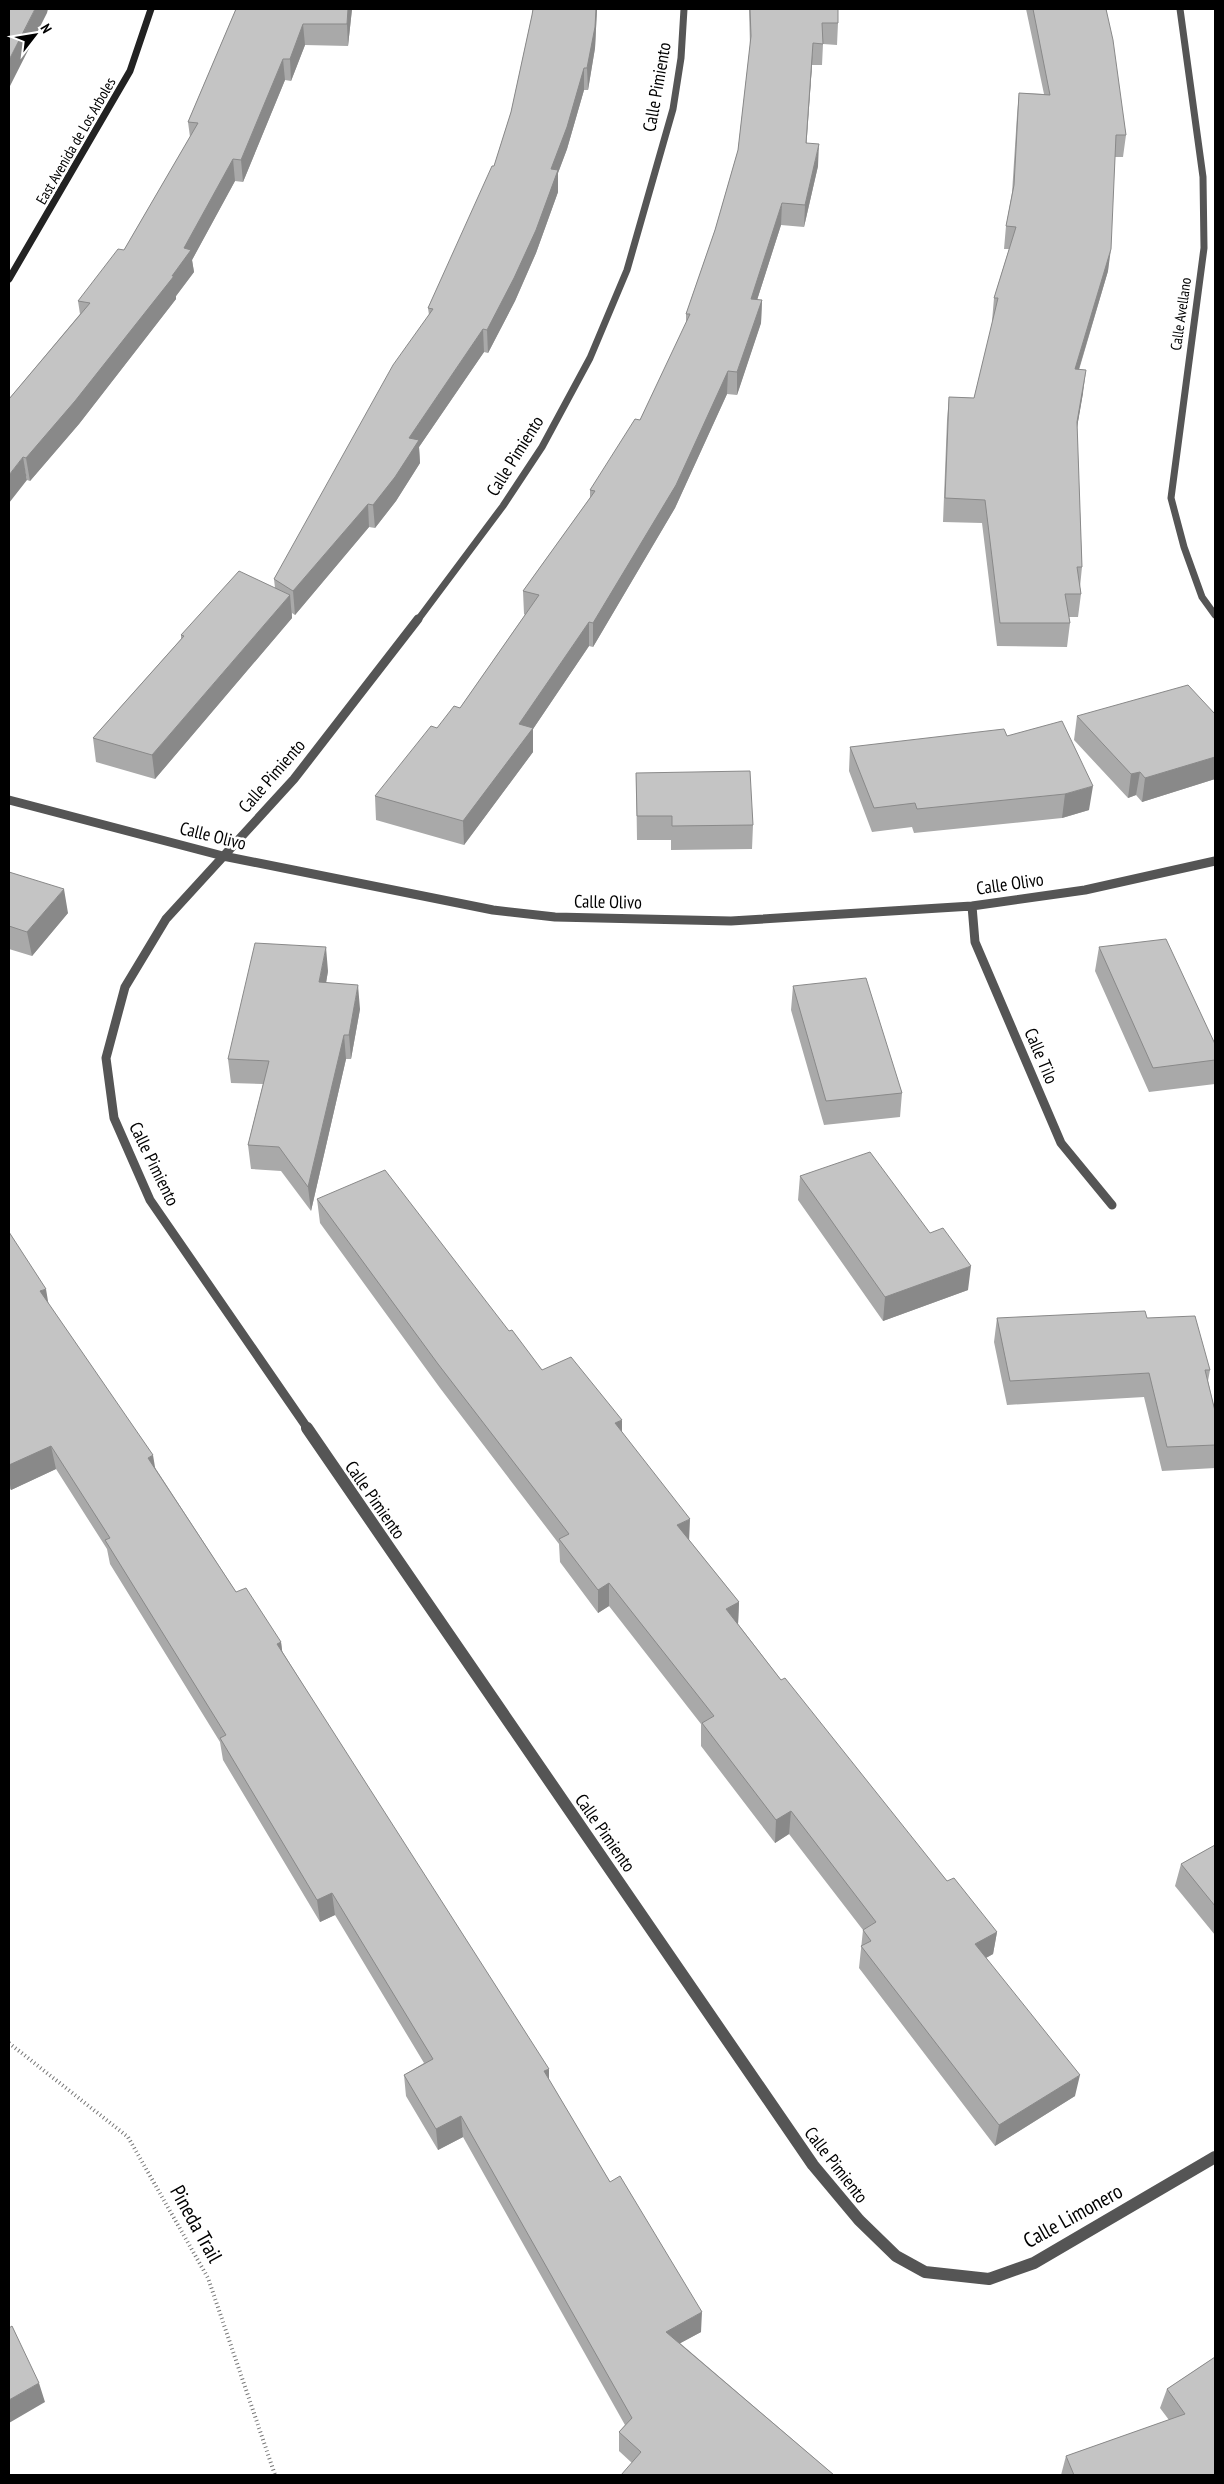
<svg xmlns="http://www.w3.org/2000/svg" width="1224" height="2484" font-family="'PT Sans Narrow',sans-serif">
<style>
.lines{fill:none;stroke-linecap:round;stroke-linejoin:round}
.path{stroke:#777;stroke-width:4;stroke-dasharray:1 3;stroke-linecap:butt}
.street-far2{stroke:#555;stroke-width:7}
.street-far1{stroke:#555;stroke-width:9}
.street{stroke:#555;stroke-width:12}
.secondary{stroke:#222;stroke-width:7}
.wall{fill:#a9a9a9}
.shaded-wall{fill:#898989}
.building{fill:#c4c4c4;stroke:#898989}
.labels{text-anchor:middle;stroke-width:5;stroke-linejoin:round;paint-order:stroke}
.far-street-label{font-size:15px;fill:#000;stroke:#fff}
.street-label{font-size:18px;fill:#000;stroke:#fff}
.near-street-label{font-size:21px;fill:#000;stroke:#fff}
</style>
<rect width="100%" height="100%" fill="#fff"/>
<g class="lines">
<path class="path" d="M 9,2043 L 128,2137 L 208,2278 L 275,2475"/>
<path class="street-far2" d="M 1180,9 L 1203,177 L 1204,248 L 1171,498 L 1184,547 L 1202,597 L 1215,615
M 417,621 L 503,506 L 542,447 L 590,358 L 627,270 L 673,109 L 681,58 L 684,9"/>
<path class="street-far1" d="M 9,800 L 223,856 L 493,910 L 555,917 L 731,921 L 972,906 L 1085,890 L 1215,861
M 972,906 L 975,942 L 1061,1143 L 1112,1205
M 308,1429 L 150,1200 L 114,1118 L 106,1058 L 125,987 L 166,919 L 294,779 L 418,619"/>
<path class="street" d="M 307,1428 L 813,2165 L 859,2220 L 896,2256 L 925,2272 L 989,2279 L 1034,2263 L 1215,2157"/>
<path class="secondary" d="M 9,279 L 130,71 L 151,9"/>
</g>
<path class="wall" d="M 236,9 L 352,9 L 348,46 L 305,45 L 291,81 L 285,80 L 243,182 L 235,181 L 192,260 L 194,272 L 176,296 L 176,299 L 79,424 L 30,481 L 27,480 L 9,399 L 80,314 L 78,301 L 124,250 L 190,137 L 188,122 Z
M 533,9 L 597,9 L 595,48 L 588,90 L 584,90 L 567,149 L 558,173 L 558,192 L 536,253 L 515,301 L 488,353 L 484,352 L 419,447 L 420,463 L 396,501 L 375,528 L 369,527 L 295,615 L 292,613 L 292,618 L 155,779 L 96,762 L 93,738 L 181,639 L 181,635 L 275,588 L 274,579 L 429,315 L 428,308 L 494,166 L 511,112 L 532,15 Z
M 749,9 L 838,9 L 838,23 L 837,45 L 823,44 L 822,65 L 812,65 L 806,143 L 818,166 L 804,227 L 781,225 L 757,300 L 762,300 L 761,323 L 737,395 L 727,394 L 675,508 L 593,647 L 589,646 L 533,729 L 533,752 L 464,845 L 376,820 L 375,796 L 437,728 L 460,708 L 525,615 L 524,614 L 523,591 L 590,498 L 590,490 L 640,420 L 686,324 L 686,314 L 715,230 L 738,150 L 750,46 Z
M 1026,9 L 1106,9 L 1126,135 L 1123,157 L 1115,157 L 1108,271 L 1079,370 L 1083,393 L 1077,427 L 1082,567 L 1080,587 L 1081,594 L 1078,617 L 1069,617 L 1070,623 L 1067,647 L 997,646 L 982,523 L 943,522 L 947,420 L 949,397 L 974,398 L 993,321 L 992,321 L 994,298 L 1009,249 L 1004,249 L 1006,226 L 1012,193 L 1017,115 L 1019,93 L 1044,94 Z
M 1215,714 L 1215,779 L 1142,802 L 1136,795 L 1128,798 L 1074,740 L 1077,716 Z
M 1007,736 L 1089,810 L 1062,818 L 914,833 L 912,827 L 872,832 L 849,771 L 850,747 Z
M 636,773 L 753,825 L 752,849 L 671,850 L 671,840 L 637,840 Z
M 9,872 L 68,913 L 32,956 L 9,949 Z
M 1099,947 L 1215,1044 L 1215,1084 L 1149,1092 L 1095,971 Z
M 328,971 L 326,983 L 360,1009 L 351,1059 L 346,1059 L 311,1211 L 281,1171 L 251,1169 L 248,1145 L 263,1084 L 231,1083 L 228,1059 Z
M 793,986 L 902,1093 L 900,1117 L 824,1125 L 791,1010 Z
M 800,1176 L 968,1290 L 883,1321 L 798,1200 Z
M 317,1199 L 509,1331 L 542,1370 L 622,1432 L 689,1540 L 739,1602 L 738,1624 L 781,1680 L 947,1881 L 997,1932 L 993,1954 L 986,1958 L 1075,2096 L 995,2146 L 859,1968 L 863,1930 L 789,1834 L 775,1843 L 701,1746 L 701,1724 L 609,1606 L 598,1613 L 560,1562 L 559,1544 L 440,1388 L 320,1223 Z
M 9,1232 L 48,1303 L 236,1592 L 281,1642 L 282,1651 L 549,2080 L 610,2182 L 701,2332 L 680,2343 L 834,2475 L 632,2463 L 619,2451 L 619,2432 L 625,2425 L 463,2137 L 438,2150 L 406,2096 L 404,2075 L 424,2063 L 335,1915 L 320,1922 L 223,1760 L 220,1742 L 110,1564 L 107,1549 L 56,1469 L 11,1490 L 9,1487 Z
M 997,1318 L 1147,1318 L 1210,1370 L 1208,1381 L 1215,1411 L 1215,1468 L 1162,1471 L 1144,1397 L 1007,1405 L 994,1342 Z
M 1215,1845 L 1215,1935 L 1175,1886 L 1181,1864 Z
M 1215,2357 L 1215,2475 L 1061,2475 L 1066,2456 L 1169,2420 L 1160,2408 L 1167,2389 Z"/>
<path class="shaded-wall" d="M 35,9 L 48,9 L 47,13 L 9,88 L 9,60 Z
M 348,9 L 352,9 L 348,46 L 347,24 Z
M 596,9 L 597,9 L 595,48 L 588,90 L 587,68 Z
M 303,24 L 305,45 L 291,81 L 290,59 Z
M 813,43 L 812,65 L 805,165 L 806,143 Z
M 283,59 L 285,80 L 243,182 L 241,160 Z
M 584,68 L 584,90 L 567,149 L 558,173 L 558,192 L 536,253 L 515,301 L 488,353 L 487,330 L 551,169 Z
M 819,144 L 818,166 L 804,227 L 805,205 Z
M 233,159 L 235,181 L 192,260 L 194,272 L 176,296 L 176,299 L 79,424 L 30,481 L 26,458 L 172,276 L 184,248 Z
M 782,203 L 781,225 L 750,322 L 751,299 Z
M 1111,249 L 1108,271 L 1072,392 L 1075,369 Z
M 762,300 L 761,323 L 737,395 L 737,372 Z
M 483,329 L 484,352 L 419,447 L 420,463 L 396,501 L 375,528 L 373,505 L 409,438 Z
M 1086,370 L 1083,393 L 1074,445 L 1077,422 Z
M 728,371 L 727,394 L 675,508 L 593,647 L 593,623 Z
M 23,457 L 27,480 L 9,503 L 9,475 Z
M 368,504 L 369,527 L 295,615 L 293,591 Z
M 290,595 L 292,618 L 155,779 L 152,755 Z
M 589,622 L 589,646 L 533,729 L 533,752 L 464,845 L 463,821 L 519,724 Z
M 1215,757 L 1215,779 L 1142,802 L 1145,778 Z
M 1140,772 L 1136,795 L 1128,798 L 1131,774 Z
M 1093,786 L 1089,810 L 1062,818 L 1065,794 Z
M 64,889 L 68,913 L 32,956 L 27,932 Z
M 326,947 L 328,971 L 322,1006 L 319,982 Z
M 358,985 L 360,1009 L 351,1059 L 349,1035 Z
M 344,1035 L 346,1059 L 311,1211 L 308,1187 Z
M 971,1266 L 968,1290 L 883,1321 L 885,1297 Z
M 46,1289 L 50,1313 L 40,1291 Z
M 622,1420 L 622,1443 L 615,1423 Z
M 51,1446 L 56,1469 L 11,1490 L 9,1480 L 9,1465 Z
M 153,1455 L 157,1479 L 148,1458 Z
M 690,1519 L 689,1543 L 677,1525 Z
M 609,1583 L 609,1606 L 598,1613 L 598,1590 Z
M 739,1602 L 738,1625 L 726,1609 Z
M 281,1642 L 284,1665 L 277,1644 Z
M 791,1811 L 789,1834 L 775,1843 L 776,1820 Z
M 332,1893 L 335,1915 L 320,1922 L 317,1900 Z
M 997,1932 L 993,1954 L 971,1966 L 975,1944 Z
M 549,2069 L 549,2090 L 544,2071 Z
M 1080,2075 L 1075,2096 L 995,2146 L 999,2125 Z
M 461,2116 L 463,2137 L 438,2150 L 436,2129 Z
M 702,2312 L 701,2332 L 666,2351 L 666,2332 Z
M 39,2383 L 45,2402 L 9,2423 L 9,2400 Z"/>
<path class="building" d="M 9,9 L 35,9 L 9,60 Z
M 236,9 L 348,9 L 347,24 L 303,24 L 290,59 L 283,59 L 241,160 L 233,159 L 184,248 L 191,250 L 172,276 L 174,276 L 75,401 L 26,458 L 23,457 L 9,475 L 9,399 L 90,303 L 78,301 L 118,249 L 124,250 L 198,123 L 188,122 Z
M 533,9 L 596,9 L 595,27 L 587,68 L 584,68 L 567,127 L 551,169 L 558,170 L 536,230 L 514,278 L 487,330 L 483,329 L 409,438 L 419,440 L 395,477 L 373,505 L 368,504 L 293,591 L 274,579 L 393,365 L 433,309 L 428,308 L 492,166 L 494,166 L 511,112 L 532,15 Z
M 750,9 L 838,9 L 838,23 L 822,23 L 823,44 L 813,43 L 806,143 L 819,144 L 805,205 L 782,203 L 751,299 L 762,300 L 737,372 L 728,371 L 676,485 L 593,623 L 589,622 L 519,724 L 533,728 L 463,821 L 375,796 L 431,726 L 437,728 L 454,706 L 460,708 L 539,595 L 523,591 L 595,491 L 590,490 L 635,419 L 640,420 L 690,314 L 686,314 L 715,230 L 738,150 L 751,36 Z
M 1033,9 L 1106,9 L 1113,40 L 1126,135 L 1116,135 L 1111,249 L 1075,369 L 1086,370 L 1077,422 L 1082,567 L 1077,567 L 1081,594 L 1065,594 L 1070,623 L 1000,623 L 985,500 L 945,498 L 949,397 L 974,398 L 998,298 L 994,298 L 1016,227 L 1006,226 L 1014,185 L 1019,93 L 1050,95 Z
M 239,571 L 290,595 L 152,755 L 93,738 L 184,636 L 181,635 Z
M 1188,685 L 1215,714 L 1215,757 L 1145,778 L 1140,772 L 1131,774 L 1077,716 Z
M 1062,721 L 1093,786 L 1065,794 L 917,809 L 915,803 L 874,808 L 850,747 L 1004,729 L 1007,736 Z
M 750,771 L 753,825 L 672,826 L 672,816 L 637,816 L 636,773 Z
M 9,872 L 64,889 L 27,932 L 9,926 Z
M 1166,939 L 1215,1044 L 1215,1060 L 1153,1068 L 1099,947 Z
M 255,943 L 326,947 L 319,982 L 358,985 L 349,1035 L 344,1035 L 308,1187 L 279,1147 L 248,1145 L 269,1061 L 228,1059 Z
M 866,978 L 902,1093 L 826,1101 L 793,986 Z
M 870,1152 L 930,1233 L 943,1228 L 971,1266 L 885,1297 L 800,1176 Z
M 385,1170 L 509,1331 L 512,1330 L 542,1370 L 571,1357 L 622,1420 L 615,1423 L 690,1519 L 677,1525 L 739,1602 L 726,1609 L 781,1680 L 785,1678 L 947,1881 L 954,1878 L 997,1932 L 975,1944 L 1080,2075 L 999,2125 L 861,1946 L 871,1941 L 863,1930 L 876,1922 L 791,1811 L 776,1820 L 702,1723 L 714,1716 L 609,1583 L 598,1590 L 559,1539 L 569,1534 L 438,1364 L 317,1199 Z
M 9,1232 L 46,1289 L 40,1291 L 153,1455 L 148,1458 L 236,1592 L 246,1588 L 281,1642 L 277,1644 L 549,2069 L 544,2071 L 610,2182 L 620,2176 L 702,2312 L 666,2332 L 834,2475 L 621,2475 L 641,2452 L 619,2432 L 632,2418 L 461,2116 L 436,2129 L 404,2075 L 433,2059 L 332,1893 L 317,1900 L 220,1738 L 226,1735 L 105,1540 L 110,1538 L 51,1446 L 9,1465 Z
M 1145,1311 L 1147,1318 L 1195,1316 L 1210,1370 L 1205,1370 L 1215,1411 L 1215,1445 L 1167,1447 L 1149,1373 L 1010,1381 L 997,1318 Z
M 1215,1845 L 1215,1906 L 1181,1864 Z
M 12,2326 L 39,2383 L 9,2400 L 9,2328 Z
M 1215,2357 L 1215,2475 L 1074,2475 L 1066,2456 L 1185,2414 L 1167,2389 Z"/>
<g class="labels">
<g class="far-street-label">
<text transform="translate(76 141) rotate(-60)" y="5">East Avenida de Los Arboles</text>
<text transform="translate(1181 314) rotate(-82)" y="5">Calle Avellano</text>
</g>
<g class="street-label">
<text transform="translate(657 87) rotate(-80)" y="6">Calle Pimiento</text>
<text transform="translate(515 456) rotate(-58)" y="6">Calle Pimiento</text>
<text transform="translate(272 776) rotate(-49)" y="6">Calle Pimiento</text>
<text transform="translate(213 836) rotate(14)" y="6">Calle Olivo</text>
<text transform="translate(1010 884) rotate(-8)" y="6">Calle Olivo</text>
<text transform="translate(608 902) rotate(1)" y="6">Calle Olivo</text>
<text transform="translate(1041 1056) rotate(67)" y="6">Calle Tilo</text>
<text transform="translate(154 1164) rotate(64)" y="6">Calle Pimiento</text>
<text transform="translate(375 1500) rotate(55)" y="6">Calle Pimiento</text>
<text transform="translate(605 1833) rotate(55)" y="6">Calle Pimiento</text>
<text transform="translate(836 2165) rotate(52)" y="6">Calle Pimiento</text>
</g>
<g class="near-street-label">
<text transform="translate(1073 2216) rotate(-29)" y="7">Calle Limonero</text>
<text transform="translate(196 2224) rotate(61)" y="7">Pineda Trail</text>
</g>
</g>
<rect width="1224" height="2484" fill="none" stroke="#000000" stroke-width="20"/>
<g transform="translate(35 35) rotate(59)" stroke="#ffffff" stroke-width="4" paint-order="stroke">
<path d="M0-4L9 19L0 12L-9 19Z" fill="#000000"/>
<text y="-8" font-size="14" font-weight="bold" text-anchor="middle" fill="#000000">N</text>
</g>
</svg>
